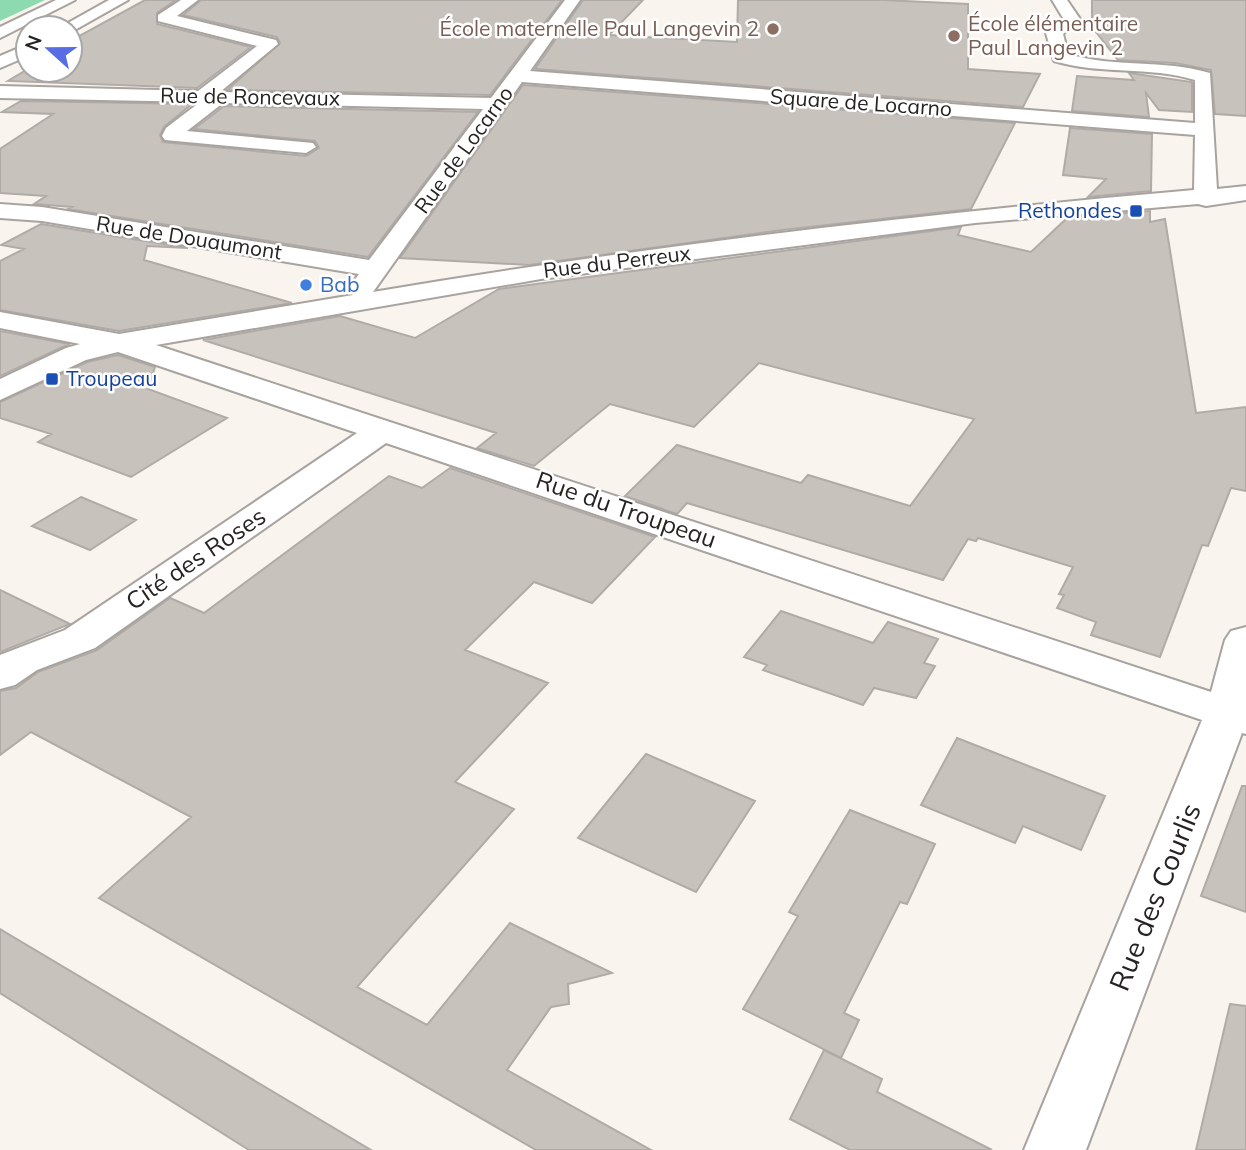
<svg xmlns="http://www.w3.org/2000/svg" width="1246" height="1150" font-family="Mulish,sans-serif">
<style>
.green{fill:#8ddab0}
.building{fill:#c8c2bd;stroke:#b1aba7;stroke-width:2}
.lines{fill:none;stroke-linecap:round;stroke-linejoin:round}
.minor-casing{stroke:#a8a39e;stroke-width:4}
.minor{fill:#fff;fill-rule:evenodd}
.education-dot{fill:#8d6e63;stroke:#fff;stroke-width:2.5}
.transit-dot{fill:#1a4fb4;stroke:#fff;stroke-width:2.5}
.shop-dot{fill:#3f7fe0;stroke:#fff;stroke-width:2.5}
.labels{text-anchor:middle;stroke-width:5;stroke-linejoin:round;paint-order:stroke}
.far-education-label{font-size:21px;fill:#785e54;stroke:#fff;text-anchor:start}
.far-street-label{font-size:21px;fill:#262422;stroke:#fff}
.far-transit-label{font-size:21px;fill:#164399;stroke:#fff;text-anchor:end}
.far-shop-label{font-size:21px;fill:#366cbe;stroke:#fff;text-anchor:start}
.street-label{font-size:24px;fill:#262422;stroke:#fff}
.near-street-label{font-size:28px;fill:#262422;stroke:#fff}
</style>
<rect width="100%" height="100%" fill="#f9f4ee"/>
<path class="green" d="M 0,0 L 45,0 L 0,21 Z"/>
<path class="building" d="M 145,0 L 176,0 L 157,13 L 157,24 L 251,47 L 197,88 L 8,81 L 28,69 L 70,70 L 70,41 Z
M 201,0 L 562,0 L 490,95 L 227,90 L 280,43 L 277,37 L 183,15 Z
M 583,0 L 643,0 L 609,35 L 737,42 L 738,0 L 883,0 L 968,4 L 968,69 L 1040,74 L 1023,107 L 535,69 Z
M 1092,0 L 1246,0 L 1246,116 L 1215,114 L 1211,70 L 1175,63 L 1118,60 L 1092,27 Z
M 1129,73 L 1192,82 L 1192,112 L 1159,110 L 1146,93 L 1149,117 L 1072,111 L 1077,76 L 1134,80 Z
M 523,85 L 1015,123 L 971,209 L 782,230 L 529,265 L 400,258 Z
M 21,101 L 192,104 L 164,127 L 160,135 L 163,142 L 306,156 L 319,148 L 315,141 L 194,129 L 224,106 L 478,112 L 368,257 L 68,209 L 72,207 L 34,204 L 46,196 L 0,193 L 0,149 L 53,114 L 2,112 Z
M 1070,128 L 1152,134 L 1151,191 L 1088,197 L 1106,179 L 1063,175 Z
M 1150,211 L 1150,222 L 1165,219 L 1196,413 L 1246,407 L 1246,491 L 1231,488 L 1208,546 L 1202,545 L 1160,657 L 1091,635 L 1096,622 L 1057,608 L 1064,595 L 1059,594 L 1073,567 L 978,538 L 976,541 L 968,539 L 943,580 L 687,503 L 677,514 L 625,496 L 677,445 L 801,483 L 808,475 L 910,506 L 974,419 L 759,363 L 694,427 L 610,404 L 534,466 L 477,448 L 496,433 L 203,340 L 340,316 L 415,338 L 499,289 L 961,227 L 958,235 L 1031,252 L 1067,218 Z
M 41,224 L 188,248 L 147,246 L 144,260 L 292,303 L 119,331 L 0,310 L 0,261 L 24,249 L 1,245 Z
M 0,331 L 69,344 L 0,376 Z
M 118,355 L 155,367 L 148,389 L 227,418 L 131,477 L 38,442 L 51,434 L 0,418 L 0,402 L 87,362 Z
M 450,468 L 655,537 L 592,603 L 534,582 L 465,650 L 548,683 L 455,782 L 514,809 L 357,987 L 427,1025 L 510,923 L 612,973 L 568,984 L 569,1004 L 551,1007 L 507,1070 L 651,1150 L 536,1150 L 99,898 L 191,817 L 31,732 L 0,755 L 0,691 L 16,688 L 38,672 L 97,650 L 170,598 L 204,613 L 389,476 L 422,488 Z
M 81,497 L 136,520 L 90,550 L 32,526 Z
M 0,590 L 70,624 L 0,652 Z
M 781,611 L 873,643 L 888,622 L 938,639 L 924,663 L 935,666 L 916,698 L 874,688 L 863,705 L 763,670 L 767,665 L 744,657 Z
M 957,738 L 1105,796 L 1081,850 L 1023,826 L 1015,843 L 921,805 Z
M 646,754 L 755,801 L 696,892 L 578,838 Z
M 1242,786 L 1246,786 L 1246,912 L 1201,896 Z
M 850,810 L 935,844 L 907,904 L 900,902 L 844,1013 L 859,1020 L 841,1058 L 743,1009 L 798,916 L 789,912 Z
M 0,929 L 371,1150 L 249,1150 L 0,993 Z
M 1230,1004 L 1246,1006 L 1246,1150 L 1196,1150 Z
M 824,1050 L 882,1079 L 877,1092 L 992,1150 L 850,1150 L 790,1119 Z"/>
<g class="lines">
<g class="minor-casing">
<path id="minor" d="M 56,0 L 75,0 L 0,38 L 0,27 Z
M 109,0 L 128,0 L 73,31 L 70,32 L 70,28 L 59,28 Z
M 181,0 L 198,0 L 177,16 L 276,40 L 278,44 L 220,92 L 491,98 L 565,0 L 580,0 L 530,71 L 1195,123 L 1195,80 C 1149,66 1100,75 1054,61 L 1046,33 L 1063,18 L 1052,0 L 1067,0 L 1080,19 L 1063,34 L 1068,54 C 1114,68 1163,59 1210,73 L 1217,189 L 1246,186 L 1246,200 L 1206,206 L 1198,204 L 975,223 L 541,279 L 156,345 L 1211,692 L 1225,640 L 1231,631 L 1246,627 L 1246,734 L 1242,733 L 1086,1150 L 1024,1150 L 1202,720 L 386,443 L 95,648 L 37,670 L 15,685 L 0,689 L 0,655 L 65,630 L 357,433 L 118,352 L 86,360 L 0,400 L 0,379 L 66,348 L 80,344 L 0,328 L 0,312 L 119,334 L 353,295 L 348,289 L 359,274 L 42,221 L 0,218 L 0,204 L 42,207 L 369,260 L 483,109 L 223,103 L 187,131 L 313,143 L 316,147 L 306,153 L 165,140 L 162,136 L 166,128 L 200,102 L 0,98 L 0,86 L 198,91 L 257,46 L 158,21 L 158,15 ZM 522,82 L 1195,135 L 1194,190 C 919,214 645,246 373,292 Z
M 28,44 L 28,56 L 0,68 L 0,56 Z"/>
</g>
<use href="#minor" class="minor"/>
</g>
<g class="education-dot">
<circle cx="773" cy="29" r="7"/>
<circle cx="954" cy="36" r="7"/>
</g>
<g class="transit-dot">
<rect x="1129" y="204" width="14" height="14" rx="3.5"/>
<rect x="45" y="372" width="14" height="14" rx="3.5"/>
</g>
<circle class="shop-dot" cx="306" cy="285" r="7"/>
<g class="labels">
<g class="far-education-label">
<text x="968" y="31">École élémentaire<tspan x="968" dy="24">Paul Langevin 2</tspan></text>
<text x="759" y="36" text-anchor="end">École maternelle Paul Langevin 2</text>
</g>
<g class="far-street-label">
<text transform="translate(250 97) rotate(1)" y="7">Rue de Roncevaux</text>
<text transform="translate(861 103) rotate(4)" y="7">Square de Locarno</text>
<text transform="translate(464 150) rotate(-54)" y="7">Rue de Locarno</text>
<text transform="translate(189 238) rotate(9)" y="7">Rue de Douaumont</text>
<text transform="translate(617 262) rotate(-7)" y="7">Rue du Perreux</text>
</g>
<g class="far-transit-label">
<text x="1122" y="218">Rethondes</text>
<text x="66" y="386" text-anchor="start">Troupeau</text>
</g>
<g class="far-shop-label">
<text x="320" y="292">Bab</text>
</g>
<g class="street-label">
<text transform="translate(626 510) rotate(19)" y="8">Rue du Troupeau</text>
<text transform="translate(196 559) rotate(-34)" y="8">Cité des Roses</text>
</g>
<g class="near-street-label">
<text transform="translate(1155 897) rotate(-68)" y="10">Rue des Courlis</text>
</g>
</g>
<g transform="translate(49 49) rotate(291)"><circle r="33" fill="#ffffff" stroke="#a8a7a7" stroke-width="2"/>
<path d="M0-5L12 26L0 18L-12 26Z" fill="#586de3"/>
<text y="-10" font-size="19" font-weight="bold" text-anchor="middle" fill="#262422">N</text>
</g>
</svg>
